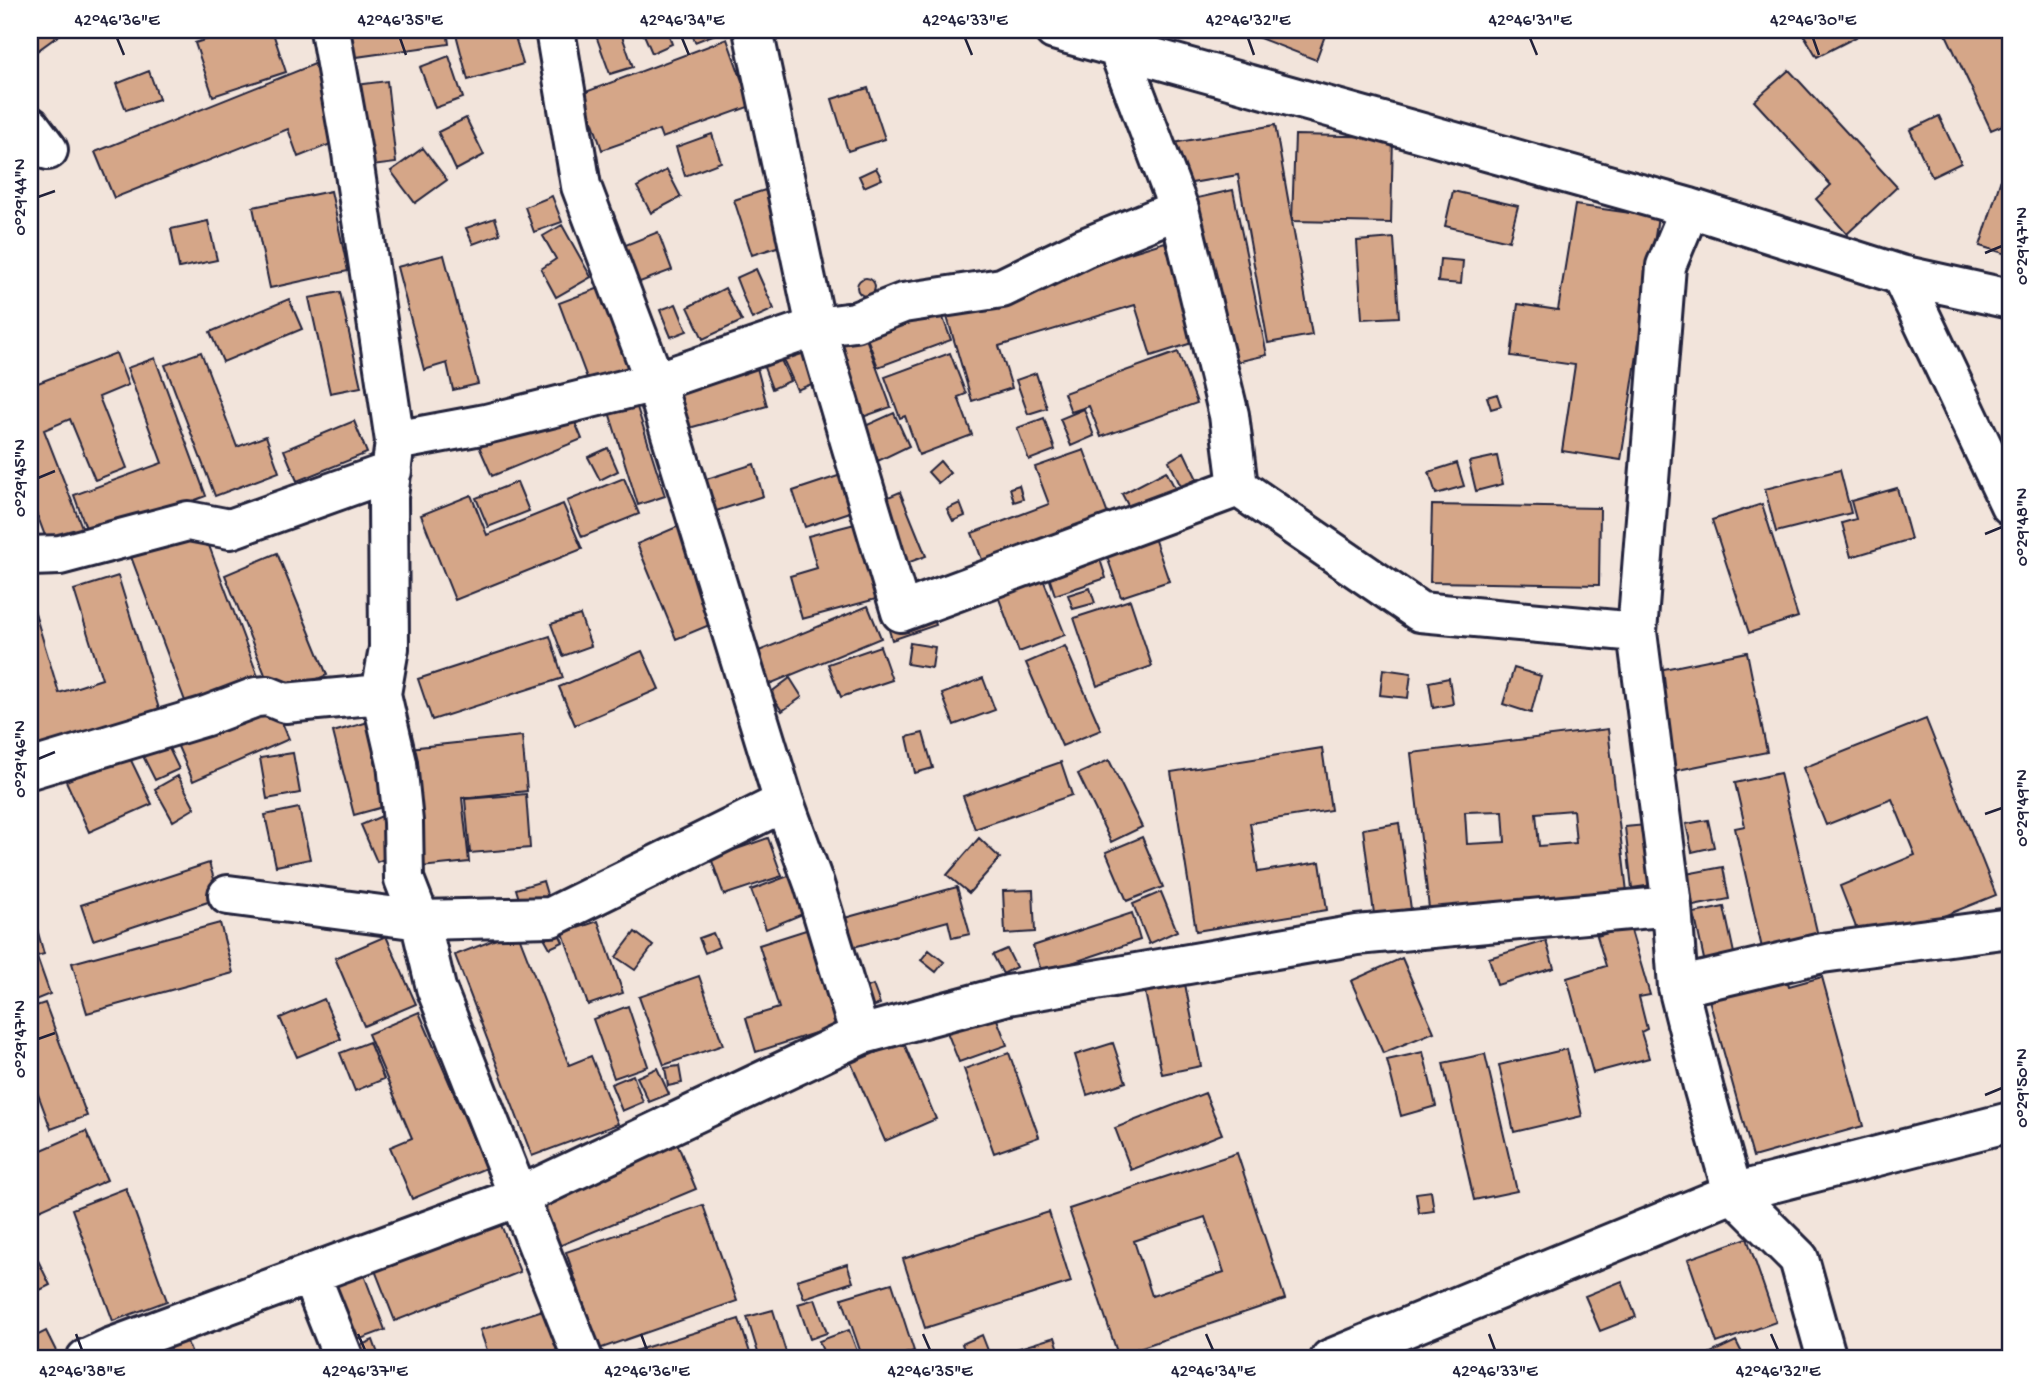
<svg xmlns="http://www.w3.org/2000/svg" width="2040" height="1389" font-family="'Gochi Hand',sans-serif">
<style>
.building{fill:#d5a688;stroke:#22223b;stroke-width:2;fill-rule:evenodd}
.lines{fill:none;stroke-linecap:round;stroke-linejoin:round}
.minor-casing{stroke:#22223b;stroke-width:44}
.minor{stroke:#fff;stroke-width:38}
.ticks{fill:none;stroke:#22223b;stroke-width:2.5}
.neatline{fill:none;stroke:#22223b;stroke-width:2.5}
.ticks-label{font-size:18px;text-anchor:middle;fill:#22223b}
</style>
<rect width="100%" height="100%" fill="#f2e4db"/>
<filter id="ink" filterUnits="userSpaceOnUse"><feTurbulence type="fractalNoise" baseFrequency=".0143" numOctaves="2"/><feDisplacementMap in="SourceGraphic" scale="14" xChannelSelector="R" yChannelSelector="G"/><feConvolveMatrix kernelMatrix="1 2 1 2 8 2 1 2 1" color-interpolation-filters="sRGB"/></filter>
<g filter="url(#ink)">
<path class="building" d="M 30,30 L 66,30 L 30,56 Z
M 236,30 L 272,30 L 286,72 L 213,96 L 195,43 Z
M 338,30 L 447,30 L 449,44 L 342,59 Z
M 455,30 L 513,30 L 523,64 L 468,80 Z
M 594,30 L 620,30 L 633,67 L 610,74 Z
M 642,30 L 667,30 L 672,44 L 652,53 Z
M 691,30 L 723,30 L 723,31 L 695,42 Z
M 1239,30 L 1327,30 L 1316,60 Z
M 1801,30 L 1852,30 L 1856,37 L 1817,57 Z
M 1944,30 L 2010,30 L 2010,122 L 1991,130 Z
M 727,39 L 751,106 L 662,138 L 659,130 L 602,150 L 583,93 Z
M 449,56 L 463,98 L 435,108 L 420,67 Z
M 317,63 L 346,138 L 298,157 L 288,129 L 114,198 L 95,152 Z
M 1789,70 L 1897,187 L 1847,234 L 1816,199 L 1831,185 L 1754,101 Z
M 149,71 L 159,99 L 126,110 L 116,84 Z
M 387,81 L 396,163 L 357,168 L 347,86 Z
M 868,88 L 885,139 L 848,151 L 832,99 Z
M 1939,116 L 1961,163 L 1932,177 L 1910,130 Z
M 466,118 L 484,155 L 456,170 L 438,132 Z
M 1275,125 L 1312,335 L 1268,343 L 1238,175 L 1180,185 L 1173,143 Z
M 712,134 L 721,162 L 685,176 L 676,147 Z
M 1295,135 L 1393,137 L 1391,223 L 1292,221 Z
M 423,148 L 447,180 L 415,203 L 391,171 Z
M 2010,150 L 2010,255 L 1980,246 Z
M 876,168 L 882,179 L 864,187 L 859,176 Z
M 667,170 L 681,197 L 651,213 L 637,187 Z
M 765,190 L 783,245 L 752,255 L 734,200 Z
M 1233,190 L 1267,355 L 1219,366 L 1184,201 Z
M 331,191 L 348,271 L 270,288 L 253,207 Z
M 1453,191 L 1518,206 L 1509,241 L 1445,226 Z
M 552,196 L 562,222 L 534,232 L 525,207 Z
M 1575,205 L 1658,217 L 1621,460 L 1562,451 L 1575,365 L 1511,356 L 1518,304 L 1558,310 Z
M 495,218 L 500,234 L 473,244 L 466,228 Z
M 208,221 L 217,260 L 179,268 L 171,229 Z
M 562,225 L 591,277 L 556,297 L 541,269 L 556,259 L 543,236 Z
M 658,232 L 672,270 L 632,285 L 618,248 Z
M 1394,238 L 1399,317 L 1362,319 L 1357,241 Z
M 1165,242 L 1195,342 L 1151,356 L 1135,305 L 999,346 L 1012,388 L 972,401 L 945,310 Z
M 444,255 L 478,384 L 453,390 L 447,363 L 424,370 L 397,267 Z
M 1440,259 L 1463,261 L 1461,284 L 1438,282 Z
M 756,269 L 774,309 L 752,319 L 736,278 Z
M857 287a9 9 0 1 1 18 0a9 9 0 1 1-18 0Z
M 602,287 L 636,379 L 593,394 L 559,303 Z
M 725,288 L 742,321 L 703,339 L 688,307 Z
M 340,292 L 361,387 L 330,393 L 309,298 Z
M 289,299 L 302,329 L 223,362 L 210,332 Z
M 937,301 L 951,340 L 878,367 L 863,327 Z
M 676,304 L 687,331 L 671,337 L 660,310 Z
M 864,333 L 891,407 L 857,419 L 830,346 Z
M 811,348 L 824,379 L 797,390 L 783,359 Z
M 201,352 L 237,447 L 266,436 L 279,472 L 215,496 L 165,365 Z
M 1178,352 L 1197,403 L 1101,437 L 1089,406 L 1071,412 L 1064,393 Z
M 116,353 L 128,385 L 99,397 L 127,468 L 95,480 L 70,419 L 44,430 L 85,535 L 50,549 L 30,496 L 30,386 Z
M 950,353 L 966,394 L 958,397 L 972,435 L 919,455 L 905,416 L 900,418 L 885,377 Z
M 779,355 L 790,381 L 772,389 L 762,362 Z
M 155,358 L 206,496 L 90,539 L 74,495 L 162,463 L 127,368 Z
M 755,360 L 767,406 L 675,432 L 661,387 Z
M 1036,373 L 1047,408 L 1028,414 L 1016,380 Z
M 1497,394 L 1501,406 L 1491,409 L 1487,397 Z
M 635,401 L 665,496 L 638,505 L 608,409 Z
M 568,405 L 582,439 L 492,476 L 478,444 Z
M 1084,409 L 1094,436 L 1071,446 L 1060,419 Z
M 894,413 L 909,446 L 878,461 L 863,427 Z
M 1044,418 L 1055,450 L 1029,460 L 1017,428 Z
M 354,421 L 367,453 L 297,481 L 284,450 Z
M 608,448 L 618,471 L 600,480 L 588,457 Z
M 1084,450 L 1114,531 L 989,578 L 972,533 L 1049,504 L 1035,467 Z
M 1184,452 L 1197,479 L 1181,487 L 1169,461 Z
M 1497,456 L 1503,484 L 1476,491 L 1469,462 Z
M 940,461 L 950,473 L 938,483 L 928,472 Z
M 1457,463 L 1464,486 L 1436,494 L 1429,472 Z
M 754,464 L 763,496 L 707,514 L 697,482 Z
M 1840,470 L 1851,513 L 1776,532 L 1765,489 Z
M 1166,471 L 1178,494 L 1134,517 L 1122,494 Z
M 844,474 L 856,510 L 805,527 L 793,491 Z
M 624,478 L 639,514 L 582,537 L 567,501 Z
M 517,482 L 529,511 L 488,527 L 476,498 Z
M 1019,485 L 1023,499 L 1014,502 L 1010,488 Z
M 1897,488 L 1911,539 L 1851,557 L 1842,523 L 1856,519 L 1851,501 Z
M 900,492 L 926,556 L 899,566 L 874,503 Z
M 471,495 L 487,535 L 563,504 L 582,549 L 455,600 L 421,515 Z
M 960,503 L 965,516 L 953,521 L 947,509 Z
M 1762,504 L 1798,617 L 1749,633 L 1712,520 Z
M 1432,505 L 1600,508 L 1599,585 L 1430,582 Z
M 855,524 L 876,599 L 802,619 L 790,576 L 817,568 L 808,536 Z
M 679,526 L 719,621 L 676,639 L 637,544 Z
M 1150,526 L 1169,581 L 1121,597 L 1102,542 Z
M 202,527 L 260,682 L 188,709 L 130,554 Z
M 1097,550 L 1106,578 L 1055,595 L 1046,568 Z
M 277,553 L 327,675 L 274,697 L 225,575 Z
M 118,576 L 160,712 L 30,753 L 30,597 L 59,693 L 102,679 L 74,590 Z
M 1043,579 L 1065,635 L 1019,652 L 998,596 Z
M 1090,588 L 1095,603 L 1073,609 L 1068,595 Z
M 1130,600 L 1152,666 L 1097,686 L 1074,618 Z
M 929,605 L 936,625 L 892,640 L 886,620 Z
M 868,606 L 881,638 L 767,685 L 754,653 Z
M 580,615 L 591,646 L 563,656 L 551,624 Z
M 550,636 L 563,678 L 432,720 L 418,679 Z
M 910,643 L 935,647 L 932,668 L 907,664 Z
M 880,646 L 892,680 L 841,697 L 828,664 Z
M 1065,646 L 1101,730 L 1062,746 L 1026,663 Z
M 642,651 L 659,689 L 575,725 L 559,687 Z
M 1747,652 L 1767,752 L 1673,771 L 1654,671 Z
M 1514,668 L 1541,676 L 1531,713 L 1503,704 Z
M 1383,669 L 1411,673 L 1408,698 L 1380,695 Z
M 790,678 L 802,697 L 782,711 L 770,693 Z
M 983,678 L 995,710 L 954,725 L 942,694 Z
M 1449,678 L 1453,704 L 1433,708 L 1429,682 Z
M 273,701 L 289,739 L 193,781 L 176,742 Z
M 1926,719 L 1996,895 L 1864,948 L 1840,886 L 1915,855 L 1892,799 L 1826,825 L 1803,768 Z
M 372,721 L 394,804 L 354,815 L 333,732 Z
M 1608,729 L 1627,892 L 1430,917 L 1411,753 ZM 1573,810 L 1576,843 L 1539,846 L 1536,813 ZM 1503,811 L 1505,842 L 1467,844 L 1465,812 Z
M 923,733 L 933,768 L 915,773 L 907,737 Z
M 522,736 L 527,791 L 462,798 L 469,862 L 421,867 L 409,748 Z
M 164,738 L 179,769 L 155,780 L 140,750 Z
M 1322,748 L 1331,810 L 1250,823 L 1258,872 L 1320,862 L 1327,910 L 1196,931 L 1171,772 Z
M 293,753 L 300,793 L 267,799 L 260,758 Z
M 128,754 L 152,804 L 89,832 L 66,781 Z
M 1109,760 L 1142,827 L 1111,842 L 1078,774 Z
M 1061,762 L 1072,795 L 975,829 L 963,796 Z
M 1780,773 L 1822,953 L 1766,966 L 1735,828 L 1745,826 L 1735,783 Z
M 178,776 L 195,808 L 173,821 L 155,789 Z
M 526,794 L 530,848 L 470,853 L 465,799 Z
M 299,808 L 310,859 L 276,866 L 265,815 Z
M 384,815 L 401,852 L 377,862 L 361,825 Z
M 1708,820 L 1714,847 L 1692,852 L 1686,824 Z
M 1399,823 L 1411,909 L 1374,914 L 1363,829 Z
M 1646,825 L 1653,885 L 1632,888 L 1625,827 Z
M 1142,837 L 1163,887 L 1127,901 L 1106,852 Z
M 768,838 L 782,876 L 724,895 L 711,858 Z
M 979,838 L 1000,858 L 969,893 L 947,875 Z
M 209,863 L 220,898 L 93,940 L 81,905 Z
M 1723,867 L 1729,899 L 1693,906 L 1686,874 Z
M 791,875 L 805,913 L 766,929 L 751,890 Z
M 543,881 L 551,908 L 524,916 L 516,889 Z
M 957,887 L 970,934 L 952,938 L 948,921 L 850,948 L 841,919 Z
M 1033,890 L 1035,932 L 1005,934 L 1003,891 Z
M 1161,892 L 1177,931 L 1149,944 L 1133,904 Z
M 30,904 L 44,954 L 30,958 Z
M 1724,907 L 1737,967 L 1707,973 L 1694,913 Z
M 1132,913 L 1140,940 L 1042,973 L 1033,946 Z
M 598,921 L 623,993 L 588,1005 L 563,933 Z
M 220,923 L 233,973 L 87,1013 L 72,963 Z
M 555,925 L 563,942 L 550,948 L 541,932 Z
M 1630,927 L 1650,995 L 1639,997 L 1647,1029 L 1641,1032 L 1649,1058 L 1593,1073 L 1567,978 L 1606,966 L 1597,936 Z
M 809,929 L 840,1025 L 756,1052 L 746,1018 L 779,1008 L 759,945 Z
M 517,931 L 569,1065 L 591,1056 L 618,1124 L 532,1156 L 455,955 Z
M 635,932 L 653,946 L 635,970 L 616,957 Z
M 713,933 L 719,947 L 705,953 L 699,938 Z
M 386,936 L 416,1004 L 364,1026 L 335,958 Z
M 1546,941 L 1554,968 L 1497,985 L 1489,958 Z
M 1007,949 L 1016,967 L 1003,974 L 993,955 Z
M 929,950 L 944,962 L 936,972 L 921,960 Z
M 37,957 L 50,994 L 30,1002 L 30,960 Z
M 1402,958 L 1434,1032 L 1383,1053 L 1351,981 Z
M 1783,967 L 1789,986 L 1822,977 L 1863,1126 L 1753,1157 L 1706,989 Z
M 699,976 L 723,1045 L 664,1065 L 639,997 Z
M 1185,984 L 1201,1066 L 1162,1074 L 1145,992 Z
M 873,985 L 880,1004 L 863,1011 L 855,992 Z
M 324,999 L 341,1039 L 297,1057 L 280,1018 Z
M 45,1003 L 87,1116 L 51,1129 L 30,1073 L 30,1008 Z
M 991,1004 L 1007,1045 L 959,1062 L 943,1022 Z
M 628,1006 L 648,1066 L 614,1078 L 593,1019 Z
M 419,1012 L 486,1168 L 412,1199 L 390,1147 L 412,1138 L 368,1034 Z
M 903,1041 L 936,1119 L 885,1141 L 851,1063 Z
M 369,1042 L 384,1079 L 355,1091 L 340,1053 Z
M 1113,1043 L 1126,1082 L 1087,1095 L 1075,1055 Z
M 1567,1049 L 1582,1116 L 1514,1132 L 1499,1065 Z
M 1423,1052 L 1436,1106 L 1401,1116 L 1387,1060 Z
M 1009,1053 L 1039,1137 L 994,1153 L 964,1069 Z
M 1485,1054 L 1517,1191 L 1474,1200 L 1443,1063 Z
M 679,1066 L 682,1083 L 668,1086 L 665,1068 Z
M 657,1068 L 669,1094 L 649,1102 L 637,1077 Z
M 633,1075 L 643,1102 L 622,1111 L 611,1084 Z
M 1205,1093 L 1222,1134 L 1131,1170 L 1115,1128 Z
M 86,1131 L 107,1180 L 35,1212 L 30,1198 L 30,1155 Z
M 675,1138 L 696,1189 L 559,1246 L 537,1195 Z
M 1237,1153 L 1285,1299 L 1118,1355 L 1069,1209 ZM 1205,1217 L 1224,1272 L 1152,1296 L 1134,1241 Z
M 126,1188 L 167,1301 L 113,1321 L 72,1209 Z
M 1431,1191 L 1434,1211 L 1419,1213 L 1416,1193 Z
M 703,1205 L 737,1301 L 599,1349 L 566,1252 Z
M 1049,1212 L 1071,1282 L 925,1328 L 903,1259 Z
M 497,1215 L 520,1272 L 395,1321 L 373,1265 Z
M 1747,1238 L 1776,1322 L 1717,1343 L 1688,1259 Z
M 30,1244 L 50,1285 L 30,1295 Z
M 847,1264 L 853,1282 L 804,1298 L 797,1280 Z
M 364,1275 L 385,1330 L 347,1344 L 327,1289 Z
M 1622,1281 L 1636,1317 L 1600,1331 L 1585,1296 Z
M 892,1283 L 914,1351 L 888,1359 L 863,1359 L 842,1298 Z
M 815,1299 L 827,1333 L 810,1339 L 798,1304 Z
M 543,1310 L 557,1351 L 531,1359 L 490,1359 L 480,1330 Z
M 773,1310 L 788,1359 L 760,1359 L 747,1317 Z
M 739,1319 L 752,1359 L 608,1359 Z
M 849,1330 L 860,1359 L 826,1359 L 819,1341 Z
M 46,1331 L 60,1359 L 30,1359 L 30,1339 Z
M 183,1332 L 194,1359 L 119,1359 Z
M 982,1335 L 989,1353 L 968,1359 L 962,1344 Z
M 1055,1337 L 1062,1359 L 984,1359 Z
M 373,1340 L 380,1359 L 359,1359 L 354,1348 Z
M 1736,1341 L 1745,1359 L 1698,1359 Z"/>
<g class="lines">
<g class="minor-casing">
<path id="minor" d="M 330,30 L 352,153 L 395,441 L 388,497 L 389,648 L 381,694 L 397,763 L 403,822 L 404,879 L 420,920 L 436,988 L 583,1359
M 555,30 L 581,186 L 655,382 L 784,802 L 814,884 L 860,1035
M 753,30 L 816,327 L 901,612 L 1238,487
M 1054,30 L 1690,208 L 1901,275 L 2010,299
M 30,126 L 48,150
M 1690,208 L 1666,266 L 1637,632 L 1672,906 L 1678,987 L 1704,1090 L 1733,1193 L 1799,1259 L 1827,1359
M 1179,209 L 1229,415 L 1238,487 L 1420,612 L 1637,632
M 1901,275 L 2010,505
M 395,441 L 486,424 L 655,382 L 816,327 L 855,322 L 903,303 L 1002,288 L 1084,248 L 1179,209 L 1117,46 L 1119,30
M 30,556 L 60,555 L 188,521 L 230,529 L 392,471
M 30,769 L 206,716 L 256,697 L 268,696 L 285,703 L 381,694
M 228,895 L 420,920 L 551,917 L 784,802
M 1678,987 L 1822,953 L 2010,928
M 310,1274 L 344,1359
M 86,1359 L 110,1348 L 518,1197 L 860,1035 L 1008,995 L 1357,935 L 1672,906
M 1330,1359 L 1733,1193 L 2010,1122"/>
</g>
<use href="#minor" class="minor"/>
</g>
</g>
<path class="ticks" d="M 117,38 L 124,55M 400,38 L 406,55M 682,38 L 689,55M 965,38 L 972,55M 1248,38 L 1254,55M 1530,38 L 1537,55M 1813,38 L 1819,55M 38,197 L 55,191M 1985,253 L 2002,246M 38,478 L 55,471M 1985,534 L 2002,527M 38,759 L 55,752M 1985,814 L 2002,808M 38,1039 L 55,1033M 1985,1095 L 2002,1088M 76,1334 L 82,1350M 358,1334 L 365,1350M 641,1334 L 647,1350M 923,1334 L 930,1350M 1206,1334 L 1213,1350M 1489,1334 L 1495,1350M 1771,1334 L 1778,1350"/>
<rect width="2040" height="1389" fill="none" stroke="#fff" stroke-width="77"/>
<rect x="38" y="38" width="1964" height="1312" class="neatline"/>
<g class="ticks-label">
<text x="117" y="25">42°46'36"E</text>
<text x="400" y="25">42°46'35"E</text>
<text x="682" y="25">42°46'34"E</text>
<text x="965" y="25">42°46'33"E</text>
<text x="1248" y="25">42°46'32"E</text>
<text x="1530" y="25">42°46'31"E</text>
<text x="1813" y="25">42°46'30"E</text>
<text transform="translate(19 197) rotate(-90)" y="6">0°29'44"N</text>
<text transform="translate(2021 246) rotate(-90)" y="6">0°29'47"N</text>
<text transform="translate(19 478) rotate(-90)" y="6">0°29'45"N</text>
<text transform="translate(2021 527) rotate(-90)" y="6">0°29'48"N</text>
<text transform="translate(19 759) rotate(-90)" y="6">0°29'46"N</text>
<text transform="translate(2021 808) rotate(-90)" y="6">0°29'49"N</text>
<text transform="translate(19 1039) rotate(-90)" y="6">0°29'47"N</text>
<text transform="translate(2021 1088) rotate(-90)" y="6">0°29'50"N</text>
<text x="82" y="1376">42°46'38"E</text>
<text x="365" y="1376">42°46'37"E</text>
<text x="647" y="1376">42°46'36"E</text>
<text x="930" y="1376">42°46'35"E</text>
<text x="1213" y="1376">42°46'34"E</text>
<text x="1495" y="1376">42°46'33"E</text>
<text x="1778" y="1376">42°46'32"E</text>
</g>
</svg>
